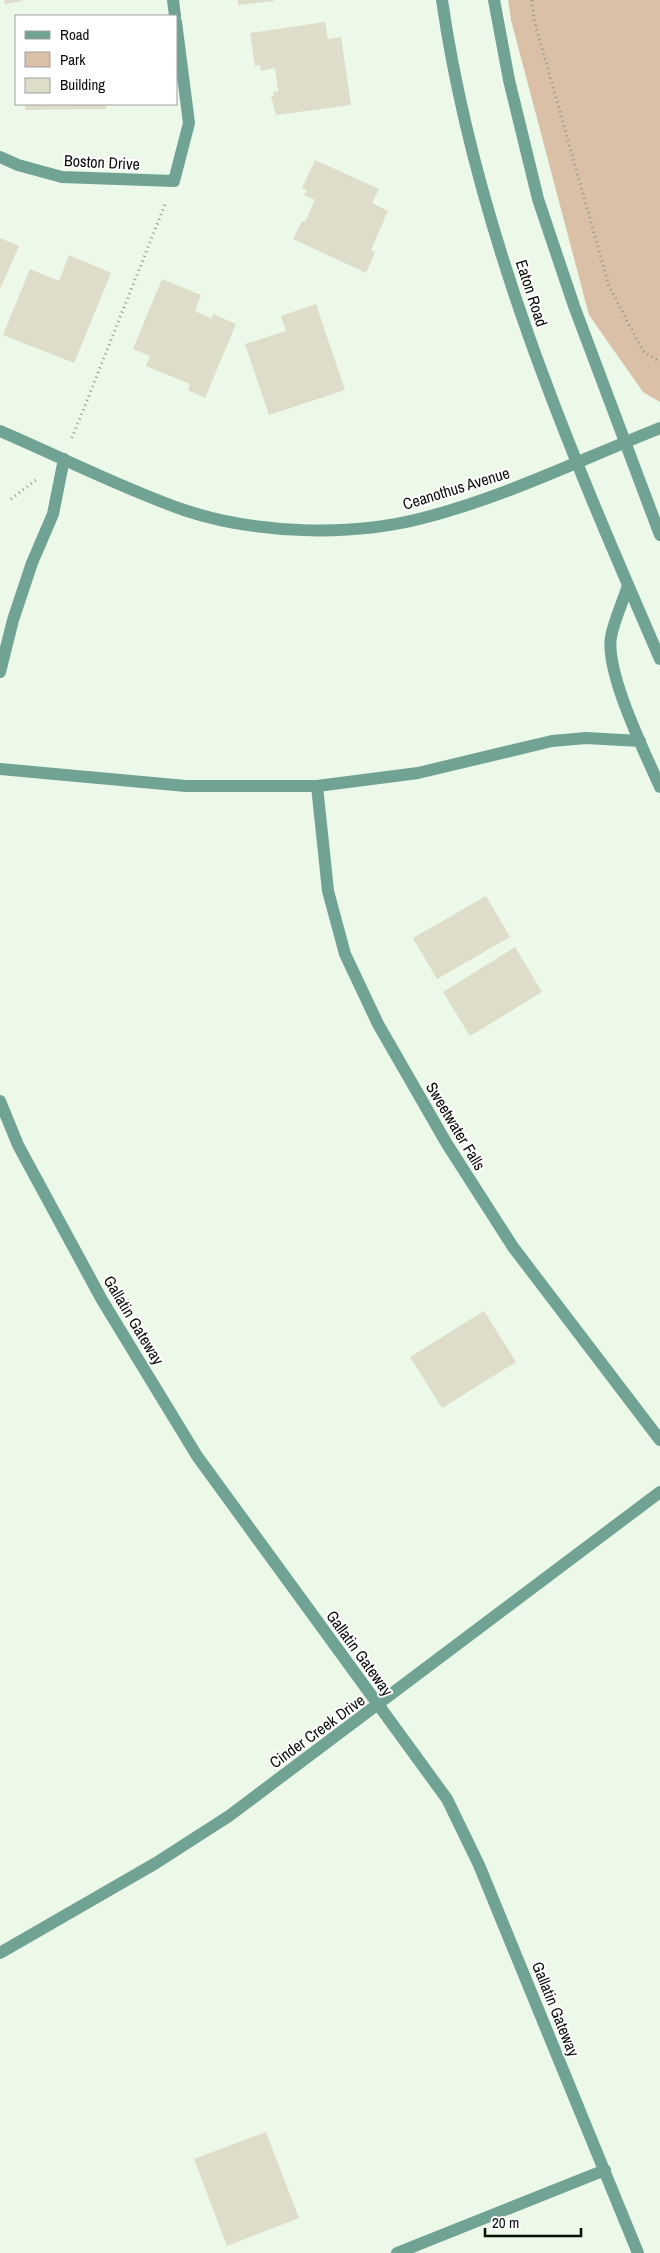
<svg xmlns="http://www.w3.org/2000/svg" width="660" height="2253" font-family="'Archivo Narrow',sans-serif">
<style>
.green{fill:#dac0a6}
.building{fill:#deddca}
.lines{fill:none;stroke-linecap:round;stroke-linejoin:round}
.path{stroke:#8f978c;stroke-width:3;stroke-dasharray:1 4;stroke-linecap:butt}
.minor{stroke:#70a393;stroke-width:12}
.tertiary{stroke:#70a393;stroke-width:12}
.labels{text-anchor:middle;stroke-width:4;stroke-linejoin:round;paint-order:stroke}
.street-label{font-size:16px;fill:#0a0e09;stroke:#fff}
</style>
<rect width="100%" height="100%" fill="#ecf8e8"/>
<path class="green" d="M 508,0 L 660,0 L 660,402 L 643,392 L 589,315 L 511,20 Z"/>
<path class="building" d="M 4,0 L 22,0 L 22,1 L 5,4 Z
M 238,0 L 274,0 L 274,1 L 238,5 Z
M 325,22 L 328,39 L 341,37 L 351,105 L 276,115 L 271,96 L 274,96 L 273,92 L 278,91 L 275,68 L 261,71 L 260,65 L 255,66 L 250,33 Z
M 25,104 L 106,104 L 106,109 L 25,110 Z
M 315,160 L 379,189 L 372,203 L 388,211 L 371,250 L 375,252 L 366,273 L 293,239 L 302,221 L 305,222 L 315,200 L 304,195 L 307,190 L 302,188 Z
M 0,238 L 19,246 L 0,289 Z
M 69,255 L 111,273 L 74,363 L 3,335 L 30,269 L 59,281 Z
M 162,279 L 201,295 L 195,311 L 212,319 L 213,314 L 236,324 L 205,398 L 188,390 L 190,384 L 146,366 L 150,356 L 133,349 Z
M 316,304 L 345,390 L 269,415 L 245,344 L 286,331 L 281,316 Z
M 486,896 L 510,937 L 437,979 L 413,938 Z
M 515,947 L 542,992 L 470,1036 L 443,992 Z
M 484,1311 L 516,1362 L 442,1408 L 410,1357 Z
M 266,2132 L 299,2218 L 227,2246 L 194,2159 Z"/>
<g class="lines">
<path class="path" d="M 532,0 L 534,20 L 609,286 L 643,351 L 660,362
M 72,438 L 166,202
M 11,499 L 37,479"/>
<path class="minor" d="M 173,0 L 175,16
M 0,157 L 18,165 L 62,177 L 174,181 L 189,123 L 176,22
M 0,431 C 61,457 121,488 184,510 C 256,534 350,537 423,518 C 505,497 582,459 660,428
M 628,585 C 623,602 614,620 611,637 C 605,672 645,753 660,787
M 0,672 L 13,620 L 32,563 L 53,514 L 64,459
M 0,769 L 186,786 L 317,786 L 418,773 L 552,741 L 586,738 L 640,741
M 317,786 L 328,891 L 345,954 L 378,1024 L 447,1144 L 513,1247 L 660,1440
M 0,1101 L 18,1145 L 102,1300 L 197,1456 L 447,1799 L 479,1865 L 638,2253
M 0,1953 L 156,1863 L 229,1816 L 660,1492
M 397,2253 L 605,2170"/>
<path class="tertiary" d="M 442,0 C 475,230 568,447 660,659
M 494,0 L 509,80 L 538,199 L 574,306 L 660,535"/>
</g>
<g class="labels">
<g class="street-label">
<text transform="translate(102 162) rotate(3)" y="6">Boston Drive</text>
<text transform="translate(532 293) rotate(72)" y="6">Eaton Road</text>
<text transform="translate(456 488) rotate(-17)" y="6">Ceanothus Avenue</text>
<text transform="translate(456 1126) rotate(59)" y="6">Sweetwater Falls</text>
<text transform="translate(134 1320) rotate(59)" y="6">Gallatin Gateway</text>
<text transform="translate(360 1653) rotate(54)" y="6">Gallatin Gateway</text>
<text transform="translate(317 1731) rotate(-36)" y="6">Cinder Creek Drive</text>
<text transform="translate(556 2009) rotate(68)" y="6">Gallatin Gateway</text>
</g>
</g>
<rect x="15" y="15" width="162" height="90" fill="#ffffff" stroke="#9d9f9d"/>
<rect x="25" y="31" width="25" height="8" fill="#70a393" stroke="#9d9f9d"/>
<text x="60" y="40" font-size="15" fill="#0a0e09">Road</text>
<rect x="25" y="52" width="25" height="15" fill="#dac0a6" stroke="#9d9f9d"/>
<text x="60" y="65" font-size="15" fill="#0a0e09">Park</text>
<rect x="25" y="78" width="25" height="15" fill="#deddca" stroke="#9d9f9d"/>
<text x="60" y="90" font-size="15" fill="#0a0e09">Building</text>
<path d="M485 2228v8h96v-8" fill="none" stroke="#0a0e09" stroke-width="2.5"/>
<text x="492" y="2228" font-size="15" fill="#0a0e09" stroke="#ffffff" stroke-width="4" paint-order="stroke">20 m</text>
</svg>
